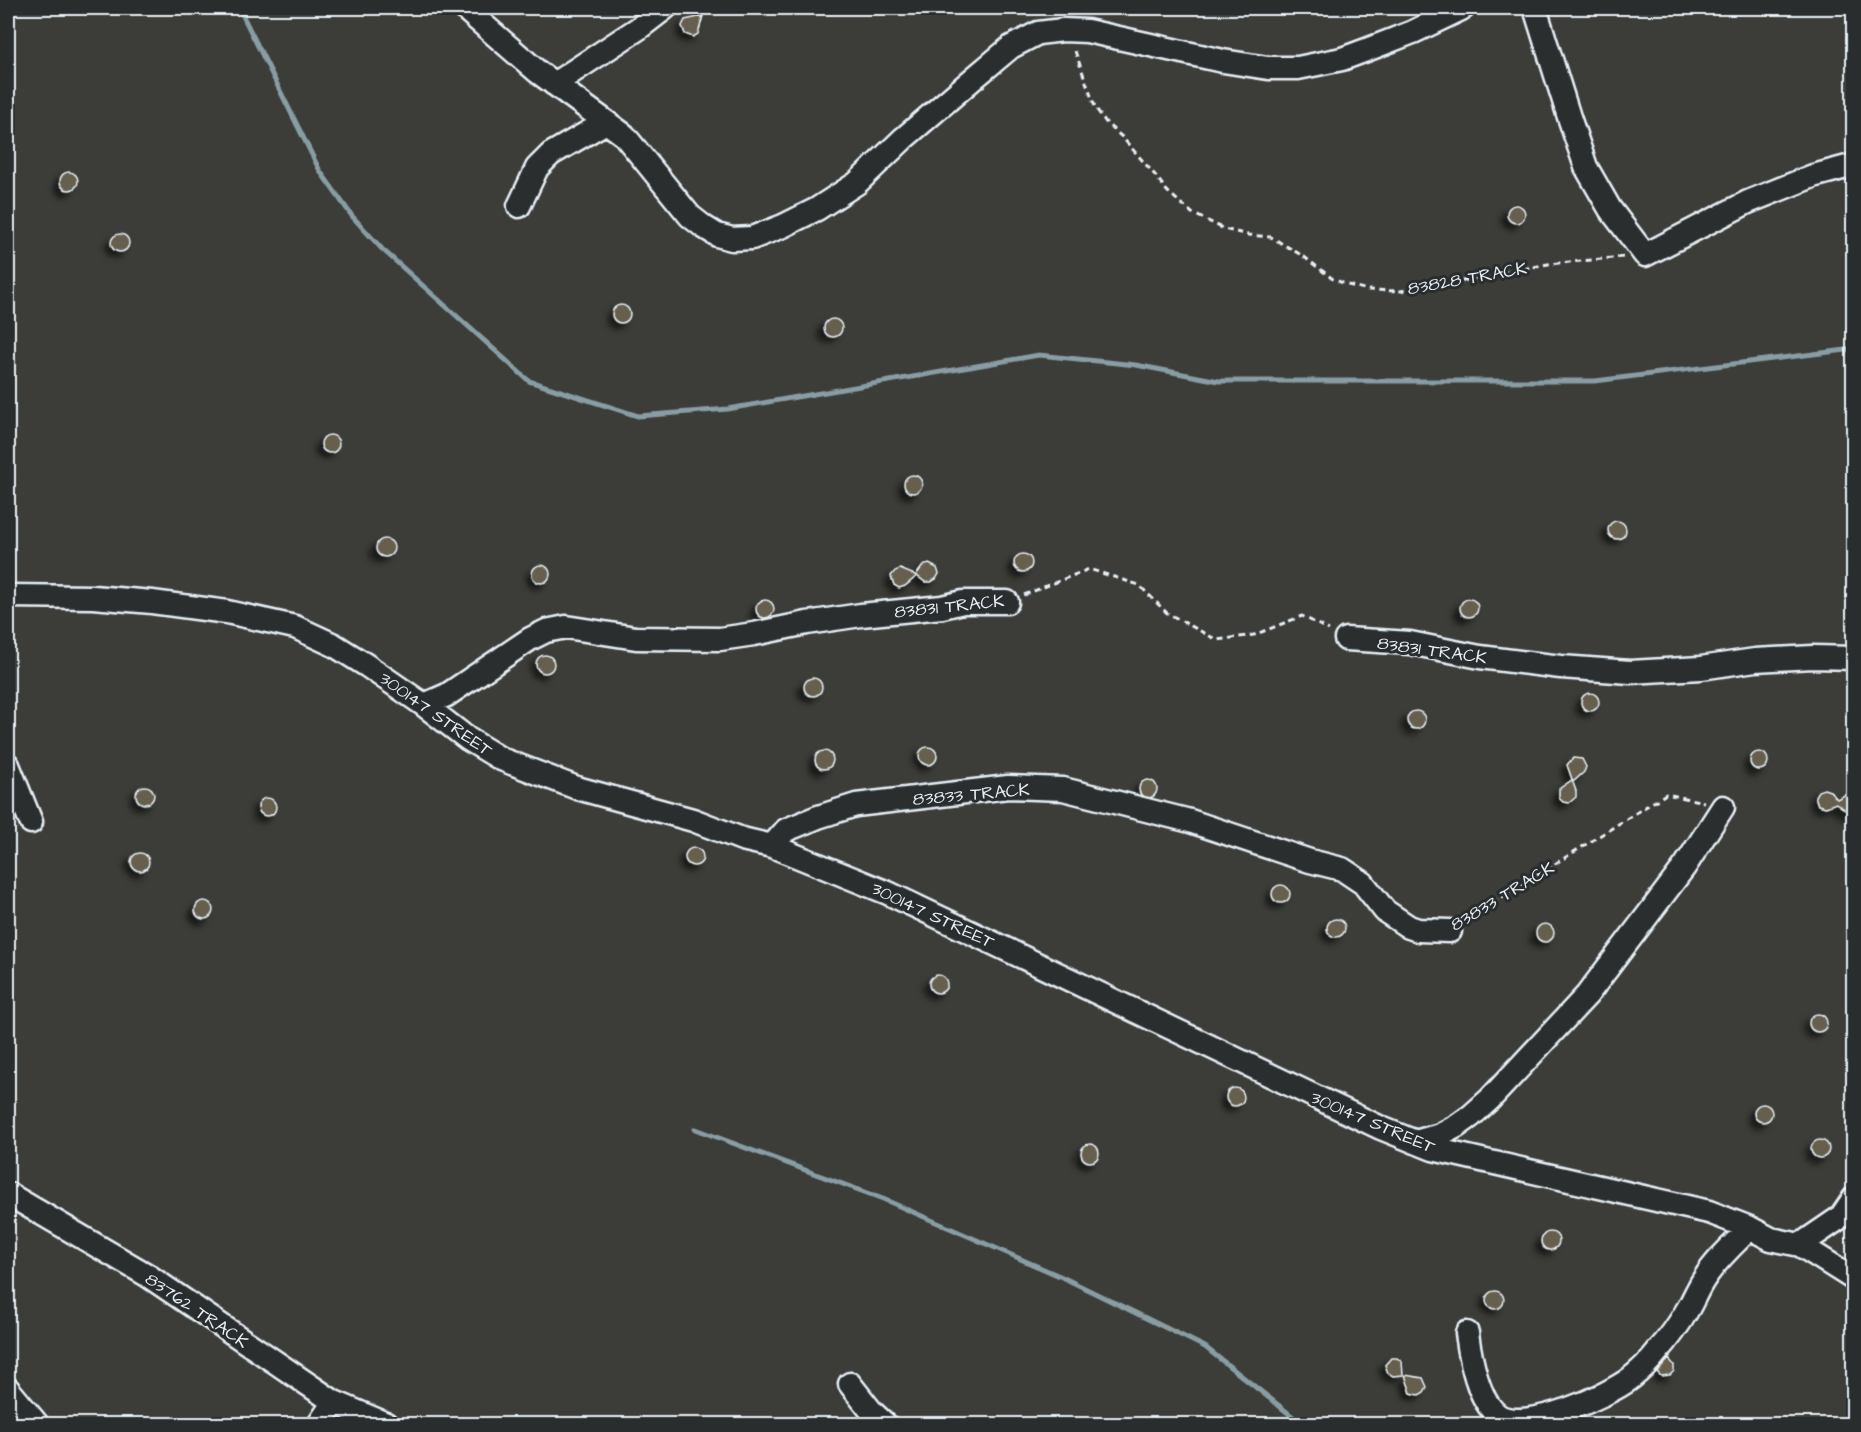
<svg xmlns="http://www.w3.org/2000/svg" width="1861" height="1432" font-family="'Architects Daughter',sans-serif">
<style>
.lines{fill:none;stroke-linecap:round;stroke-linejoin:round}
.stream{stroke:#889da4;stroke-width:5}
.building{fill:#665e4e;stroke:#e8f1f8;stroke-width:1.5;filter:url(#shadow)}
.minor-casing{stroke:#e8f1f8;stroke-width:27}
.path{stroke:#e8f1f8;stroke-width:3;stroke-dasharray:6 4.5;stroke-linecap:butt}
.minor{stroke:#2a2d2e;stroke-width:22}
.labels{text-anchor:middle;stroke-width:6;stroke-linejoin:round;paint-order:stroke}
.street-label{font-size:18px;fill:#e8f1f8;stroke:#2a2d2e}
</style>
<defs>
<filter id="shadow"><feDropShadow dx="-5.5" dy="5.5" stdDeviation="3" flood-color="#0009"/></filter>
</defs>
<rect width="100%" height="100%" fill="#3c3c38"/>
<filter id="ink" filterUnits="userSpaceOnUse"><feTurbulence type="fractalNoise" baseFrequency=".0167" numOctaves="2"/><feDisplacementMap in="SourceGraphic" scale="12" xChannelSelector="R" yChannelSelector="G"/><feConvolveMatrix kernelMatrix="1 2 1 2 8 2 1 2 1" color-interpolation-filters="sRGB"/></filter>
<g filter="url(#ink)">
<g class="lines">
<path class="stream" d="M 239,8 L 320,171 L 352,216 L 382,249 L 529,381 L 638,416 L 728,409 L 1039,355 L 1136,365 L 1219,381 L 1595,381 L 1854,349
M 695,1129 L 883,1199 L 1062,1277 L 1205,1347 L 1302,1424"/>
</g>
<path class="building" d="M 703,16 L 698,34 L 693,37 L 685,34 L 682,26 L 685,20 Z
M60 181a9 9 0 1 1 18 0a9 9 0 1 1-18 0Z
M1507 214a9 9 0 1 1 18 0a9 9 0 1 1-18 0Z
M111 243a9 9 0 1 1 18 0a9 9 0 1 1-18 0Z
M612 314a9 9 0 1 1 18 0a9 9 0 1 1-18 0Z
M824 328a9 9 0 1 1 18 0a9 9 0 1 1-18 0Z
M321 444a9 9 0 1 1 18 0a9 9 0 1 1-18 0Z
M904 484a9 9 0 1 1 18 0a9 9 0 1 1-18 0Z
M1608 530a9 9 0 1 1 18 0a9 9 0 1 1-18 0Z
M376 548a9 9 0 1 1 18 0a9 9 0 1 1-18 0Z
M1014 563a9 9 0 1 1 18 0a9 9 0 1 1-18 0Z
M 929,564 L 937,568 L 939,574 L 936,579 L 931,582 L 925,582 L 916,575 L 923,566 Z
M532 574a9 9 0 1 1 18 0a9 9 0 1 1-18 0Z
M 900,569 L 917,576 L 905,586 L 899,588 L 894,585 L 891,576 L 895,571 Z
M1460 608a9 9 0 1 1 18 0a9 9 0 1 1-18 0Z
M756 609a9 9 0 1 1 18 0a9 9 0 1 1-18 0Z
M536 664a9 9 0 1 1 18 0a9 9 0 1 1-18 0Z
M804 687a9 9 0 1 1 18 0a9 9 0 1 1-18 0Z
M1581 702a9 9 0 1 1 18 0a9 9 0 1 1-18 0Z
M1407 720a9 9 0 1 1 18 0a9 9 0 1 1-18 0Z
M919 756a9 9 0 1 1 18 0a9 9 0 1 1-18 0Z
M815 760a9 9 0 1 1 18 0a9 9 0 1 1-18 0Z
M1750 761a9 9 0 1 1 18 0a9 9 0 1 1-18 0Z
M 1573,758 L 1582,759 L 1586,767 L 1584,772 L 1573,782 L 1567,765 Z
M 1572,780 L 1576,791 L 1576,797 L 1569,803 L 1563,802 L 1559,798 L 1559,789 Z
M1139 789a9 9 0 1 1 18 0a9 9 0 1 1-18 0Z
M136 795a9 9 0 1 1 18 0a9 9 0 1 1-18 0Z
M 1824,789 L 1830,791 L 1837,799 L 1854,790 L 1854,816 L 1836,803 L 1826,807 L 1818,805 L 1815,796 L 1818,791 Z
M258 807a9 9 0 1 1 18 0a9 9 0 1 1-18 0Z
M685 857a9 9 0 1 1 18 0a9 9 0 1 1-18 0Z
M131 862a9 9 0 1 1 18 0a9 9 0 1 1-18 0Z
M1272 894a9 9 0 1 1 18 0a9 9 0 1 1-18 0Z
M195 910a9 9 0 1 1 18 0a9 9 0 1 1-18 0Z
M1327 928a9 9 0 1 1 18 0a9 9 0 1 1-18 0Z
M1536 933a9 9 0 1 1 18 0a9 9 0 1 1-18 0Z
M929 984a9 9 0 1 1 18 0a9 9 0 1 1-18 0Z
M1809 1023a9 9 0 1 1 18 0a9 9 0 1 1-18 0Z
M1226 1097a9 9 0 1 1 18 0a9 9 0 1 1-18 0Z
M1754 1113a9 9 0 1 1 18 0a9 9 0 1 1-18 0Z
M1811 1149a9 9 0 1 1 18 0a9 9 0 1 1-18 0Z
M1081 1153a9 9 0 1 1 18 0a9 9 0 1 1-18 0Z
M1541 1241a9 9 0 1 1 18 0a9 9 0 1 1-18 0Z
M1486 1300a9 9 0 1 1 18 0a9 9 0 1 1-18 0Z
M 1391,1358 L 1397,1358 L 1402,1362 L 1403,1375 L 1393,1376 L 1388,1373 L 1385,1365 Z
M 1669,1359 L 1674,1365 L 1674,1371 L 1670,1375 L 1661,1376 L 1657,1372 Z
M 1405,1375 L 1423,1378 L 1427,1387 L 1424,1392 L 1419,1395 L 1411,1393 Z"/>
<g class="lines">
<g class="minor-casing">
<path id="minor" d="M 464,8 L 538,72 L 624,135 L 690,216 L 704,227 L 717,235 L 732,239 L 752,238 L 783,226 L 817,209 L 857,183 L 904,138 L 974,78 L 1011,47 L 1038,33 L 1063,30 L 1087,31 L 1223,61 L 1268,68 L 1298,68 L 1342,59 L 1369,49 L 1413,32 L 1463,8
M 1535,8 L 1569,117 L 1586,167 L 1610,209 L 1645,255 L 1748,202 L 1813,176 L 1854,165
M 554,84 L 639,28 L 665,8
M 519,206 L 537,168 L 551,154 L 606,122
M 8,596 L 93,597 L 152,602 L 227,612 L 295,627 L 334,645 L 366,665 L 424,705 L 468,739 L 501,759 L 577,788 L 693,820 L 742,839 L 772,846 L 888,893 L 1381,1128 L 1433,1149 L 1709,1212 L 1750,1228 L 1771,1239 L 1800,1245 L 1854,1279
M 1346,639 L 1410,643 L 1480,657 L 1561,667 L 1630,672 L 1701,668 L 1755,660 L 1813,657 L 1854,658
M 424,705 L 447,695 L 530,639 L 546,631 L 566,627 L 636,638 L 720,639 L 754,634 L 807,623 L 861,615 L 942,607 L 963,602 L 1007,602
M 8,765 L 31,822
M 772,846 L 786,830 L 818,817 L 856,805 L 1008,787 L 1063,789 L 1190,821 L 1310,861 L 1342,869 L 1363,883 L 1385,911 L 1409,927 L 1418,930 L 1450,931
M 1415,1142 L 1440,1135 L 1457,1126 L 1471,1116 L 1490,1099 L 1587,995 L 1685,866 L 1723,807
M 8,1194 L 147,1275 L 334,1402 L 386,1424
M 1800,1245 L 1841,1217 L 1854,1198
M 1467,1333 C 1470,1356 1478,1402 1499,1416 C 1526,1432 1608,1396 1631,1378 C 1640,1371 1650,1361 1657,1352 C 1669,1339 1680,1323 1689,1307 C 1694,1298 1698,1288 1704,1279 C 1716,1260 1734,1244 1750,1228
M 850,1384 L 872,1412 L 885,1424
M 8,1389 L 37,1424
M 319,1424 L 334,1402"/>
</g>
<path class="path" d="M 1075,51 L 1095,107 L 1107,124 L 1122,137 L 1155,175 L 1167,191 L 1192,213 L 1224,229 L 1248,235 L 1271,237 L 1303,256 L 1333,279 L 1348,285 L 1368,290 L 1400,291 L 1432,287 L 1548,264 L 1623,257
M 1024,595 L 1089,569 L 1139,585 L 1167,613 L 1217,640 L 1254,635 L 1302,616 L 1329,630
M 1466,920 L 1666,794 L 1704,802"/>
<use href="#minor" class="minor"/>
</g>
</g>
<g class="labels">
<g class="street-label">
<text transform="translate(1467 278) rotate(-10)" y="6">83828 TRACK</text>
<text transform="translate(949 606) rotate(-6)" y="6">83831 TRACK</text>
<text transform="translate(1432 650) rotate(8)" y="6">83831 TRACK</text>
<text transform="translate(436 714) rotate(35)" y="6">300147 STREET</text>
<text transform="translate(971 794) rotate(-5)" y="6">83833 TRACK</text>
<text transform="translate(1502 896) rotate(-31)" y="6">83833 TRACK</text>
<text transform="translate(933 915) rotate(25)" y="6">300147 STREET</text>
<text transform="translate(1373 1122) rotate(23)" y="6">300147 STREET</text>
<text transform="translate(197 1310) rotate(34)" y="6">83762 TRACK</text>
</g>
</g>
<rect width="1861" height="1432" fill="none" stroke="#2a2d2e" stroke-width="30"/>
<rect x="15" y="15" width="1831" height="1402" fill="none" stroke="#e8f1f8" stroke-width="2" filter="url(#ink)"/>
</svg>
